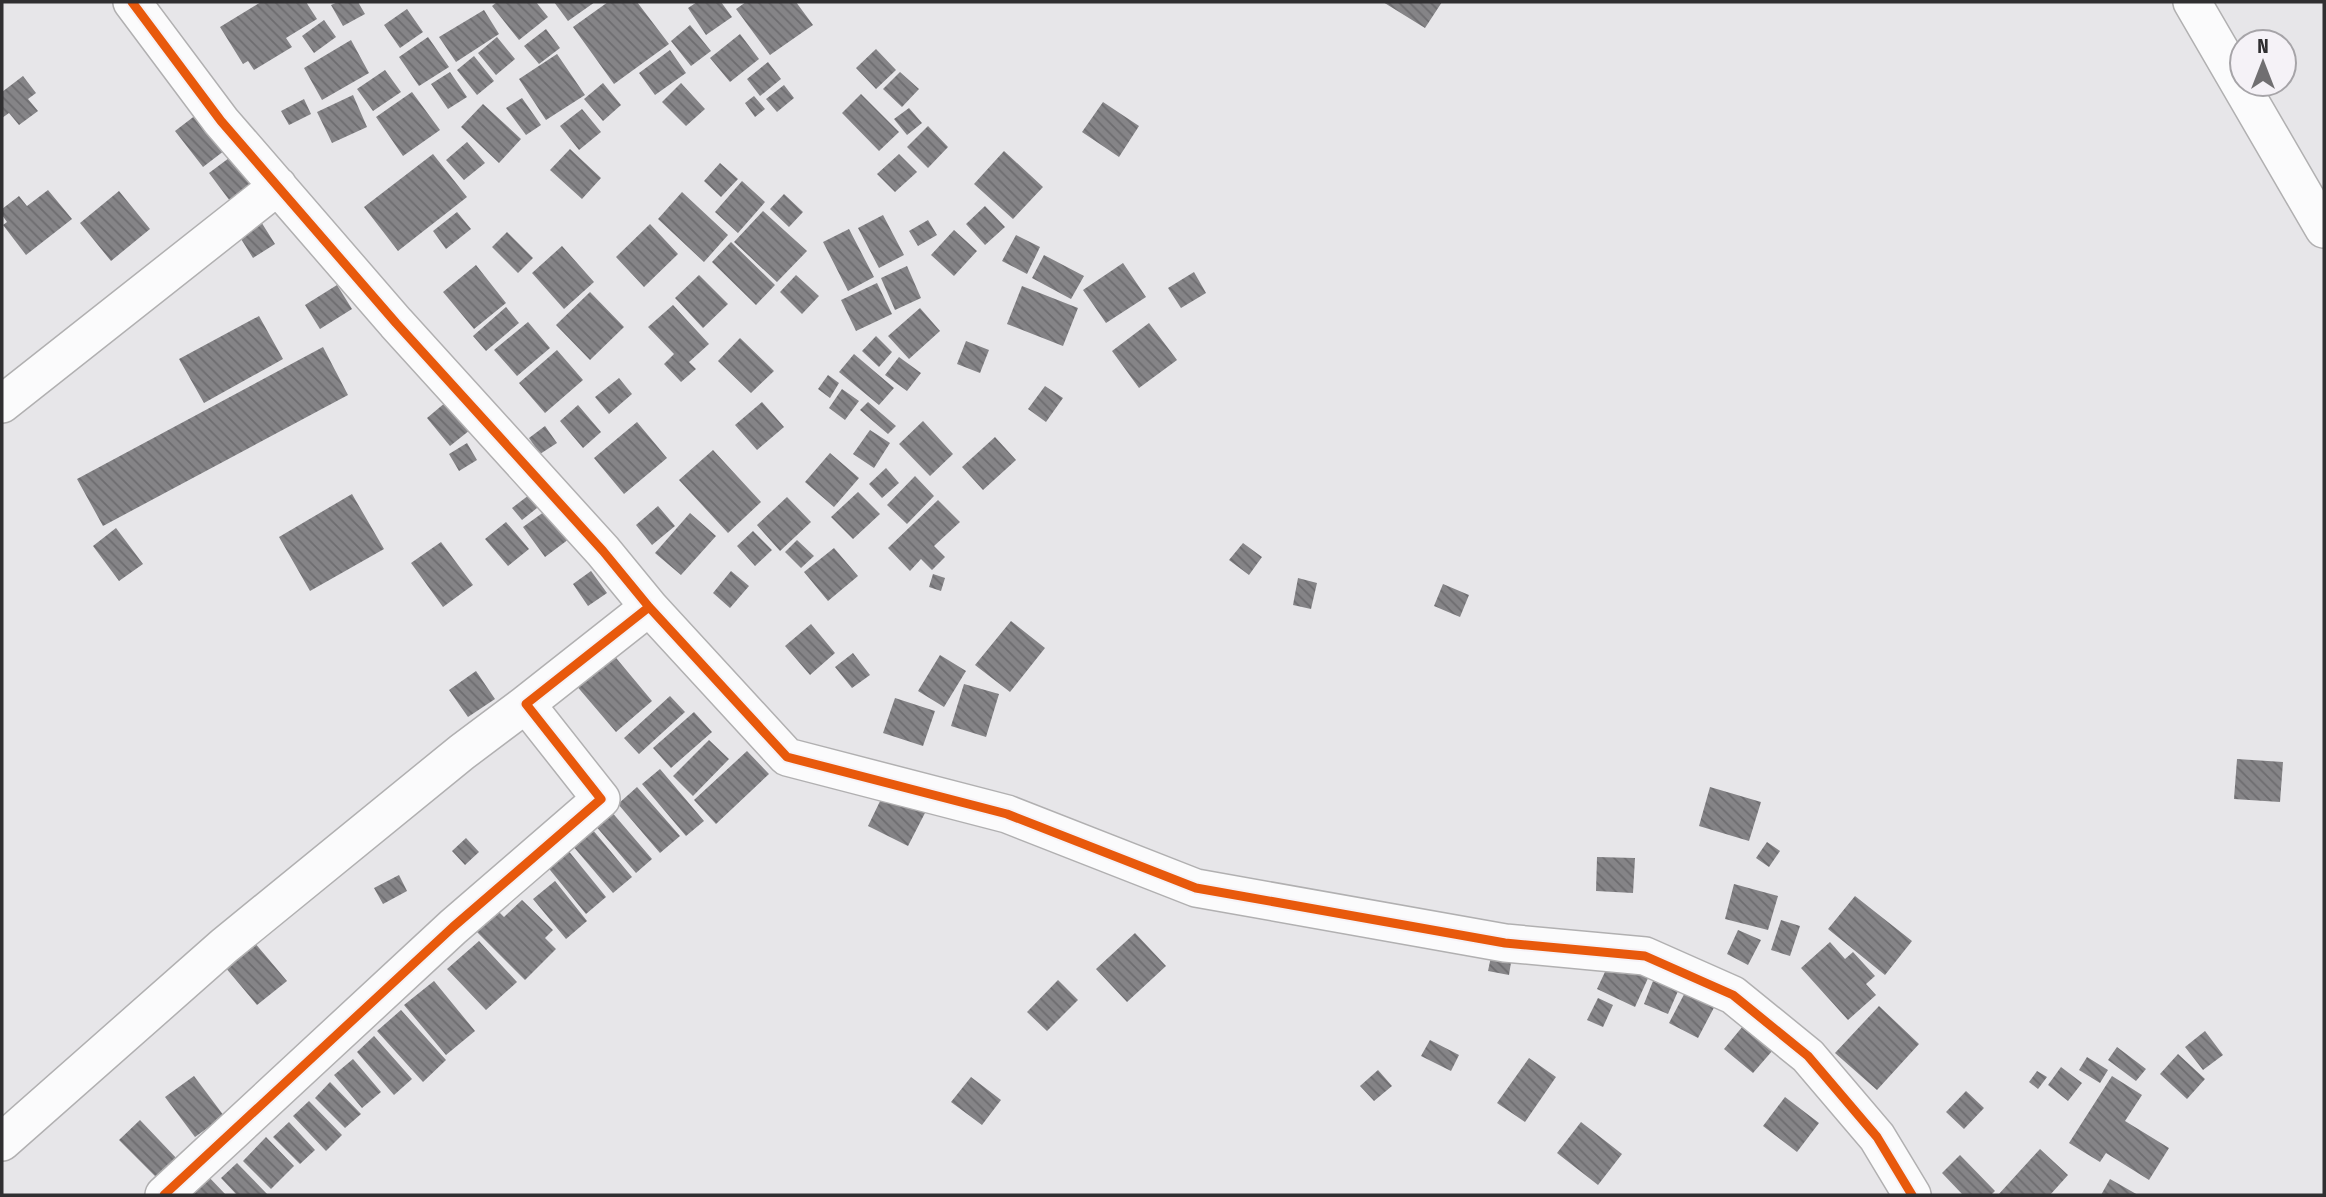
<svg xmlns="http://www.w3.org/2000/svg" width="2326" height="1197" font-family="'Fira Sans Condensed',sans-serif">
<style>
.building{fill:url(#building-back-hatch)}
.lines{fill:none;stroke-linecap:round;stroke-linejoin:round}
.minor-casing{stroke:#b1b0b1;stroke-width:40}
.minor{stroke:#fbfbfc;stroke-width:37}
.cycleway-casing{stroke:#f5f2f7;stroke-width:13}
.cycleway{stroke:#e8590c;stroke-width:9}
</style>
<defs>
<pattern id="building-back-hatch" width="6" height="6" patternUnits="userSpaceOnUse" patternTransform="scale(1.75)"><rect width="6" height="6" fill="#858487"/><path d="M-1 5l2 2M0 0l6 6M5-1l2 2" fill="none" stroke="#6d6c6f"/></pattern>
</defs>
<rect width="100%" height="100%" fill="#e7e6e9"/>
<path class="building" d="M 261,2 L 306,2 L 317,19 L 286,38 L 292,47 L 254,70 L 248,61 L 243,64 L 220,27 Z
M 338,2 L 358,2 L 365,14 L 343,26 L 331,5 Z
M 497,2 L 536,2 L 548,17 L 519,40 L 492,6 Z
M 554,2 L 595,2 L 568,21 Z
M 608,2 L 637,2 L 669,44 L 614,84 L 573,27 Z
M 697,2 L 721,2 L 732,17 L 706,35 L 688,8 Z
M 746,2 L 796,2 L 813,25 L 770,55 L 736,9 Z
M 1383,2 L 1442,2 L 1425,28 Z
M 407,9 L 423,32 L 400,48 L 384,25 Z
M 484,10 L 499,34 L 456,62 L 439,37 Z
M 324,20 L 336,37 L 314,53 L 302,36 Z
M 690,25 L 711,51 L 691,66 L 671,41 Z
M 546,29 L 560,48 L 539,64 L 524,46 Z
M 740,34 L 759,59 L 730,82 L 710,58 Z
M 428,37 L 449,67 L 419,86 L 399,57 Z
M 497,37 L 515,59 L 496,75 L 478,53 Z
M 351,40 L 369,73 L 322,100 L 304,68 Z
M 876,49 L 896,70 L 876,89 L 856,68 Z
M 670,50 L 686,73 L 655,95 L 639,73 Z
M 557,54 L 585,95 L 546,120 L 519,79 Z
M 474,56 L 494,81 L 477,95 L 457,70 Z
M 768,62 L 781,79 L 760,96 L 747,79 Z
M 385,70 L 401,92 L 373,111 L 357,89 Z
M 450,72 L 467,97 L 448,109 L 431,84 Z
M 900,72 L 919,89 L 902,107 L 883,89 Z
M 23,76 L 36,93 L 28,99 L 38,111 L 19,125 L 9,113 L 2,118 L 2,92 Z
M 603,83 L 621,105 L 603,121 L 584,99 Z
M 681,83 L 705,109 L 686,126 L 662,102 Z
M 784,85 L 794,98 L 777,112 L 766,99 Z
M 412,92 L 440,130 L 403,156 L 376,117 Z
M 861,94 L 899,132 L 879,151 L 842,113 Z
M 353,95 L 367,127 L 332,143 L 317,112 Z
M 754,96 L 765,109 L 755,117 L 745,103 Z
M 522,98 L 541,125 L 526,135 L 506,108 Z
M 304,99 L 311,114 L 289,125 L 281,111 Z
M 1103,102 L 1139,126 L 1119,157 L 1082,132 Z
M 483,104 L 521,139 L 499,163 L 461,127 Z
M 205,108 L 233,144 L 203,167 L 175,131 Z
M 909,108 L 922,123 L 907,135 L 894,119 Z
M 582,109 L 601,132 L 579,150 L 560,126 Z
M 928,126 L 948,147 L 928,168 L 907,147 Z
M 467,142 L 485,163 L 464,180 L 446,160 Z
M 570,149 L 601,178 L 582,199 L 550,170 Z
M 1004,151 L 1043,187 L 1013,219 L 974,184 Z
M 237,152 L 264,187 L 236,209 L 209,173 Z
M 433,154 L 467,197 L 398,251 L 364,207 Z
M 899,154 L 917,172 L 895,192 L 877,174 Z
M 720,163 L 738,179 L 721,197 L 704,181 Z
M 742,181 L 765,202 L 738,233 L 715,212 Z
M 48,190 L 72,219 L 26,255 L 3,225 L 7,222 L 2,215 L 2,209 L 19,196 L 27,206 Z
M 119,191 L 150,229 L 111,261 L 80,223 Z
M 682,192 L 728,235 L 704,262 L 658,219 Z
M 784,194 L 803,212 L 789,227 L 770,209 Z
M 985,206 L 1005,227 L 985,245 L 966,224 Z
M 763,211 L 807,251 L 777,282 L 734,242 Z
M 457,212 L 471,229 L 446,249 L 433,231 Z
M 883,215 L 904,255 L 879,268 L 858,228 Z
M 258,217 L 275,244 L 253,258 L 236,231 Z
M 928,220 L 937,235 L 918,246 L 909,231 Z
M 650,224 L 678,254 L 644,287 L 616,257 Z
M 849,229 L 874,277 L 848,291 L 823,242 Z
M 954,230 L 977,251 L 954,276 L 931,255 Z
M 507,232 L 533,258 L 518,273 L 492,247 Z
M 1016,235 L 1040,247 L 1027,274 L 1002,261 Z
M 731,242 L 775,285 L 756,305 L 712,262 Z
M 562,246 L 594,282 L 564,309 L 532,273 Z
M 1044,255 L 1084,276 L 1071,299 L 1032,278 Z
M 1123,263 L 1146,297 L 1106,323 L 1083,290 Z
M 476,265 L 506,303 L 474,329 L 443,292 Z
M 907,266 L 921,298 L 895,310 L 881,278 Z
M 1194,272 L 1206,293 L 1181,308 L 1168,288 Z
M 699,275 L 728,304 L 703,328 L 675,298 Z
M 796,275 L 819,296 L 802,314 L 780,292 Z
M 877,283 L 892,314 L 856,331 L 841,300 Z
M 337,285 L 352,309 L 320,329 L 305,305 Z
M 1022,286 L 1078,308 L 1063,346 L 1007,324 Z
M 590,292 L 624,327 L 590,360 L 556,325 Z
M 673,305 L 709,344 L 689,362 L 696,369 L 681,382 L 664,364 L 674,354 L 648,327 Z
M 506,307 L 519,323 L 486,351 L 473,336 Z
M 920,308 L 940,331 L 909,359 L 888,336 Z
M 259,316 L 283,359 L 204,403 L 179,359 Z
M 528,322 L 550,348 L 517,376 L 494,350 Z
M 1149,323 L 1177,360 L 1139,388 L 1112,351 Z
M 876,336 L 892,352 L 879,367 L 862,351 Z
M 740,338 L 774,371 L 751,393 L 718,361 Z
M 966,341 L 989,350 L 980,373 L 957,364 Z
M 323,347 L 348,395 L 103,526 L 77,479 Z
M 557,350 L 583,380 L 545,413 L 519,383 Z
M 854,354 L 894,388 L 879,405 L 839,372 Z
M 899,357 L 921,373 L 907,391 L 885,375 Z
M 828,375 L 839,383 L 830,398 L 818,389 Z
M 619,378 L 632,394 L 609,414 L 595,397 Z
M 1045,386 L 1063,398 L 1046,422 L 1028,409 Z
M 842,389 L 859,401 L 845,420 L 829,408 Z
M 446,402 L 470,430 L 450,446 L 427,418 Z
M 762,402 L 784,427 L 757,450 L 735,425 Z
M 868,402 L 896,426 L 888,434 L 860,410 Z
M 578,405 L 601,432 L 583,448 L 560,421 Z
M 923,421 L 953,454 L 930,476 L 899,444 Z
M 637,422 L 667,458 L 624,494 L 594,458 Z
M 545,426 L 557,443 L 540,454 L 529,438 Z
M 870,430 L 890,443 L 874,468 L 853,454 Z
M 995,437 L 1016,460 L 983,490 L 962,467 Z
M 467,443 L 477,460 L 459,471 L 449,454 Z
M 713,450 L 761,502 L 728,533 L 679,480 Z
M 830,453 L 859,478 L 834,507 L 805,482 Z
M 886,468 L 899,483 L 882,498 L 869,484 Z
M 915,476 L 934,496 L 907,524 L 887,505 Z
M 533,492 L 542,504 L 522,520 L 512,508 Z
M 858,492 L 880,514 L 853,539 L 831,517 Z
M 352,494 L 384,549 L 310,591 L 279,537 Z
M 787,497 L 811,522 L 780,551 L 757,525 Z
M 938,500 L 960,522 L 934,546 L 945,557 L 932,570 L 921,559 L 910,571 L 888,548 Z
M 658,506 L 675,526 L 652,545 L 636,525 Z
M 548,509 L 569,539 L 545,557 L 523,527 Z
M 690,513 L 716,536 L 681,575 L 655,553 Z
M 506,522 L 529,549 L 508,566 L 485,539 Z
M 116,528 L 143,564 L 119,581 L 93,546 Z
M 753,531 L 772,550 L 755,566 L 737,546 Z
M 797,540 L 814,556 L 801,568 L 785,552 Z
M 441,542 L 473,585 L 443,607 L 411,563 Z
M 1243,543 L 1262,557 L 1249,575 L 1229,560 Z
M 834,548 L 858,576 L 828,601 L 804,572 Z
M 591,571 L 607,593 L 588,606 L 573,584 Z
M 731,571 L 749,586 L 730,608 L 713,593 Z
M 933,574 L 945,578 L 941,591 L 929,587 Z
M 1298,578 L 1317,583 L 1311,609 L 1293,605 Z
M 1443,584 L 1469,595 L 1460,617 L 1434,606 Z
M 1011,621 L 1045,648 L 1010,692 L 975,665 Z
M 811,624 L 835,653 L 810,675 L 785,646 Z
M 612,653 L 652,701 L 616,732 L 575,684 Z
M 853,653 L 870,675 L 852,688 L 835,667 Z
M 940,655 L 966,671 L 944,707 L 918,691 Z
M 476,671 L 495,699 L 468,717 L 449,690 Z
M 964,684 L 999,694 L 986,737 L 951,726 Z
M 670,696 L 685,712 L 639,754 L 624,738 Z
M 895,698 L 935,711 L 923,746 L 883,733 Z
M 694,712 L 712,732 L 671,768 L 653,748 Z
M 709,740 L 729,759 L 693,796 L 673,776 Z
M 747,751 L 769,774 L 716,824 L 694,800 Z
M 2237,759 L 2283,762 L 2280,802 L 2234,799 Z
M 660,769 L 704,821 L 686,836 L 642,784 Z
M 637,787 L 680,836 L 660,853 L 618,804 Z
M 1710,787 L 1761,802 L 1749,841 L 1699,826 Z
M 884,793 L 925,813 L 908,846 L 868,826 Z
M 610,810 L 652,859 L 636,873 L 594,824 Z
M 592,829 L 632,877 L 613,893 L 572,845 Z
M 466,838 L 479,852 L 465,865 L 452,851 Z
M 1767,842 L 1780,851 L 1769,867 L 1756,858 Z
M 567,849 L 606,897 L 586,914 L 546,865 Z
M 1597,857 L 1635,858 L 1633,893 L 1596,891 Z
M 399,875 L 407,891 L 383,904 L 374,888 Z
M 555,881 L 587,921 L 566,939 L 533,899 Z
M 1734,884 L 1778,896 L 1768,930 L 1725,919 Z
M 1855,896 L 1912,941 L 1885,975 L 1828,929 Z
M 522,900 L 553,930 L 545,938 L 556,949 L 525,980 L 476,931 L 497,910 L 504,917 Z
M 1781,920 L 1800,926 L 1790,956 L 1771,950 Z
M 1738,930 L 1761,940 L 1748,965 L 1727,954 Z
M 1135,933 L 1166,966 L 1127,1002 L 1096,969 Z
M 479,941 L 517,982 L 486,1010 L 447,969 Z
M 254,942 L 287,981 L 257,1005 L 225,967 Z
M 1830,942 L 1845,959 L 1853,952 L 1875,976 L 1866,984 L 1876,995 L 1848,1020 L 1801,968 Z
M 1492,952 L 1512,956 L 1509,975 L 1488,971 Z
M 1611,959 L 1649,976 L 1635,1007 L 1597,989 Z
M 1058,980 L 1078,1000 L 1047,1031 L 1027,1012 Z
M 434,981 L 475,1031 L 446,1055 L 404,1005 Z
M 1653,981 L 1678,991 L 1668,1014 L 1644,1004 Z
M 1690,983 L 1719,998 L 1698,1038 L 1669,1023 Z
M 1598,998 L 1613,1005 L 1603,1027 L 1587,1020 Z
M 1879,1006 L 1919,1044 L 1877,1090 L 1835,1053 Z
M 401,1010 L 446,1060 L 423,1082 L 377,1031 Z
M 1743,1026 L 1773,1050 L 1753,1073 L 1724,1049 Z
M 2205,1031 L 2223,1055 L 2203,1070 L 2185,1047 Z
M 374,1036 L 412,1079 L 394,1095 L 357,1052 Z
M 1430,1040 L 1459,1055 L 1451,1071 L 1421,1056 Z
M 2117,1047 L 2146,1069 L 2136,1081 L 2108,1060 Z
M 2178,1054 L 2205,1079 L 2187,1099 L 2160,1074 Z
M 2087,1057 L 2108,1070 L 2100,1083 L 2079,1070 Z
M 1529,1058 L 1556,1077 L 1525,1122 L 1497,1103 Z
M 353,1059 L 381,1092 L 362,1108 L 334,1075 Z
M 2061,1067 L 2082,1083 L 2068,1101 L 2048,1085 Z
M 1378,1070 L 1392,1086 L 1374,1101 L 1360,1086 Z
M 2037,1071 L 2047,1077 L 2038,1089 L 2029,1082 Z
M 194,1076 L 224,1116 L 195,1137 L 165,1097 Z
M 2112,1076 L 2142,1095 L 2125,1121 L 2169,1148 L 2149,1180 L 2106,1153 L 2100,1162 L 2069,1143 Z
M 971,1077 L 1001,1100 L 982,1125 L 951,1102 Z
M 330,1082 L 361,1114 L 345,1128 L 315,1098 Z
M 1966,1091 L 1984,1108 L 1964,1129 L 1946,1112 Z
M 1785,1097 L 1819,1123 L 1797,1152 L 1763,1126 Z
M 309,1101 L 342,1135 L 326,1151 L 293,1116 Z
M 140,1120 L 179,1161 L 159,1180 L 119,1140 Z
M 289,1122 L 315,1150 L 300,1164 L 273,1137 Z
M 1581,1122 L 1622,1154 L 1598,1185 L 1557,1153 Z
M 266,1137 L 294,1166 L 271,1189 L 243,1161 Z
M 2040,1149 L 2068,1175 L 2050,1195 L 1998,1195 Z
M 1960,1155 L 1995,1191 L 1991,1195 L 1963,1195 L 1942,1173 Z
M 237,1163 L 268,1195 L 237,1195 L 221,1178 Z
M 206,1174 L 226,1195 L 183,1195 Z
M 2110,1179 L 2138,1195 L 2101,1195 Z"/>
<g class="lines">
<g class="minor-casing">
<path id="minor" d="M 132,2 L 221,121 L 396,323 L 603,551 L 649,607 L 787,757 L 1007,814 L 1196,888 L 1505,943 L 1645,956 L 1733,995 L 1808,1056 L 1877,1137 L 1912,1195
M 2192,2 L 2324,229
M 2,404 L 278,186
M 2,1142 L 224,946 L 462,752 L 526,704
M 164,1195 L 453,927 L 601,799 L 526,704 L 649,607"/>
</g>
<use href="#minor" class="minor"/>
<g class="cycleway-casing">
<path id="cycleway" d="M 132,2 L 221,121 L 396,323 L 603,551 L 649,607 L 787,757 L 1007,814 L 1196,888 L 1505,943 L 1645,956 L 1733,995 L 1808,1056 L 1877,1137 L 1912,1195
M 164,1195 L 453,927 L 601,799 L 526,704 L 649,607"/>
</g>
<use href="#cycleway" class="cycleway"/>
</g>
<rect width="2326" height="1197" fill="none" stroke="#302f31" stroke-width="7"/>
<g transform="translate(2263 63)"><circle r="33" fill="#f5f2f7" stroke="#a6a4a8" stroke-width="2"/>
<path d="M0-5L12 26L0 18L-12 26Z" fill="#706f71"/>
<text y="-10" font-size="19" font-weight="bold" text-anchor="middle" fill="#302f31">N</text>
</g>
</svg>
